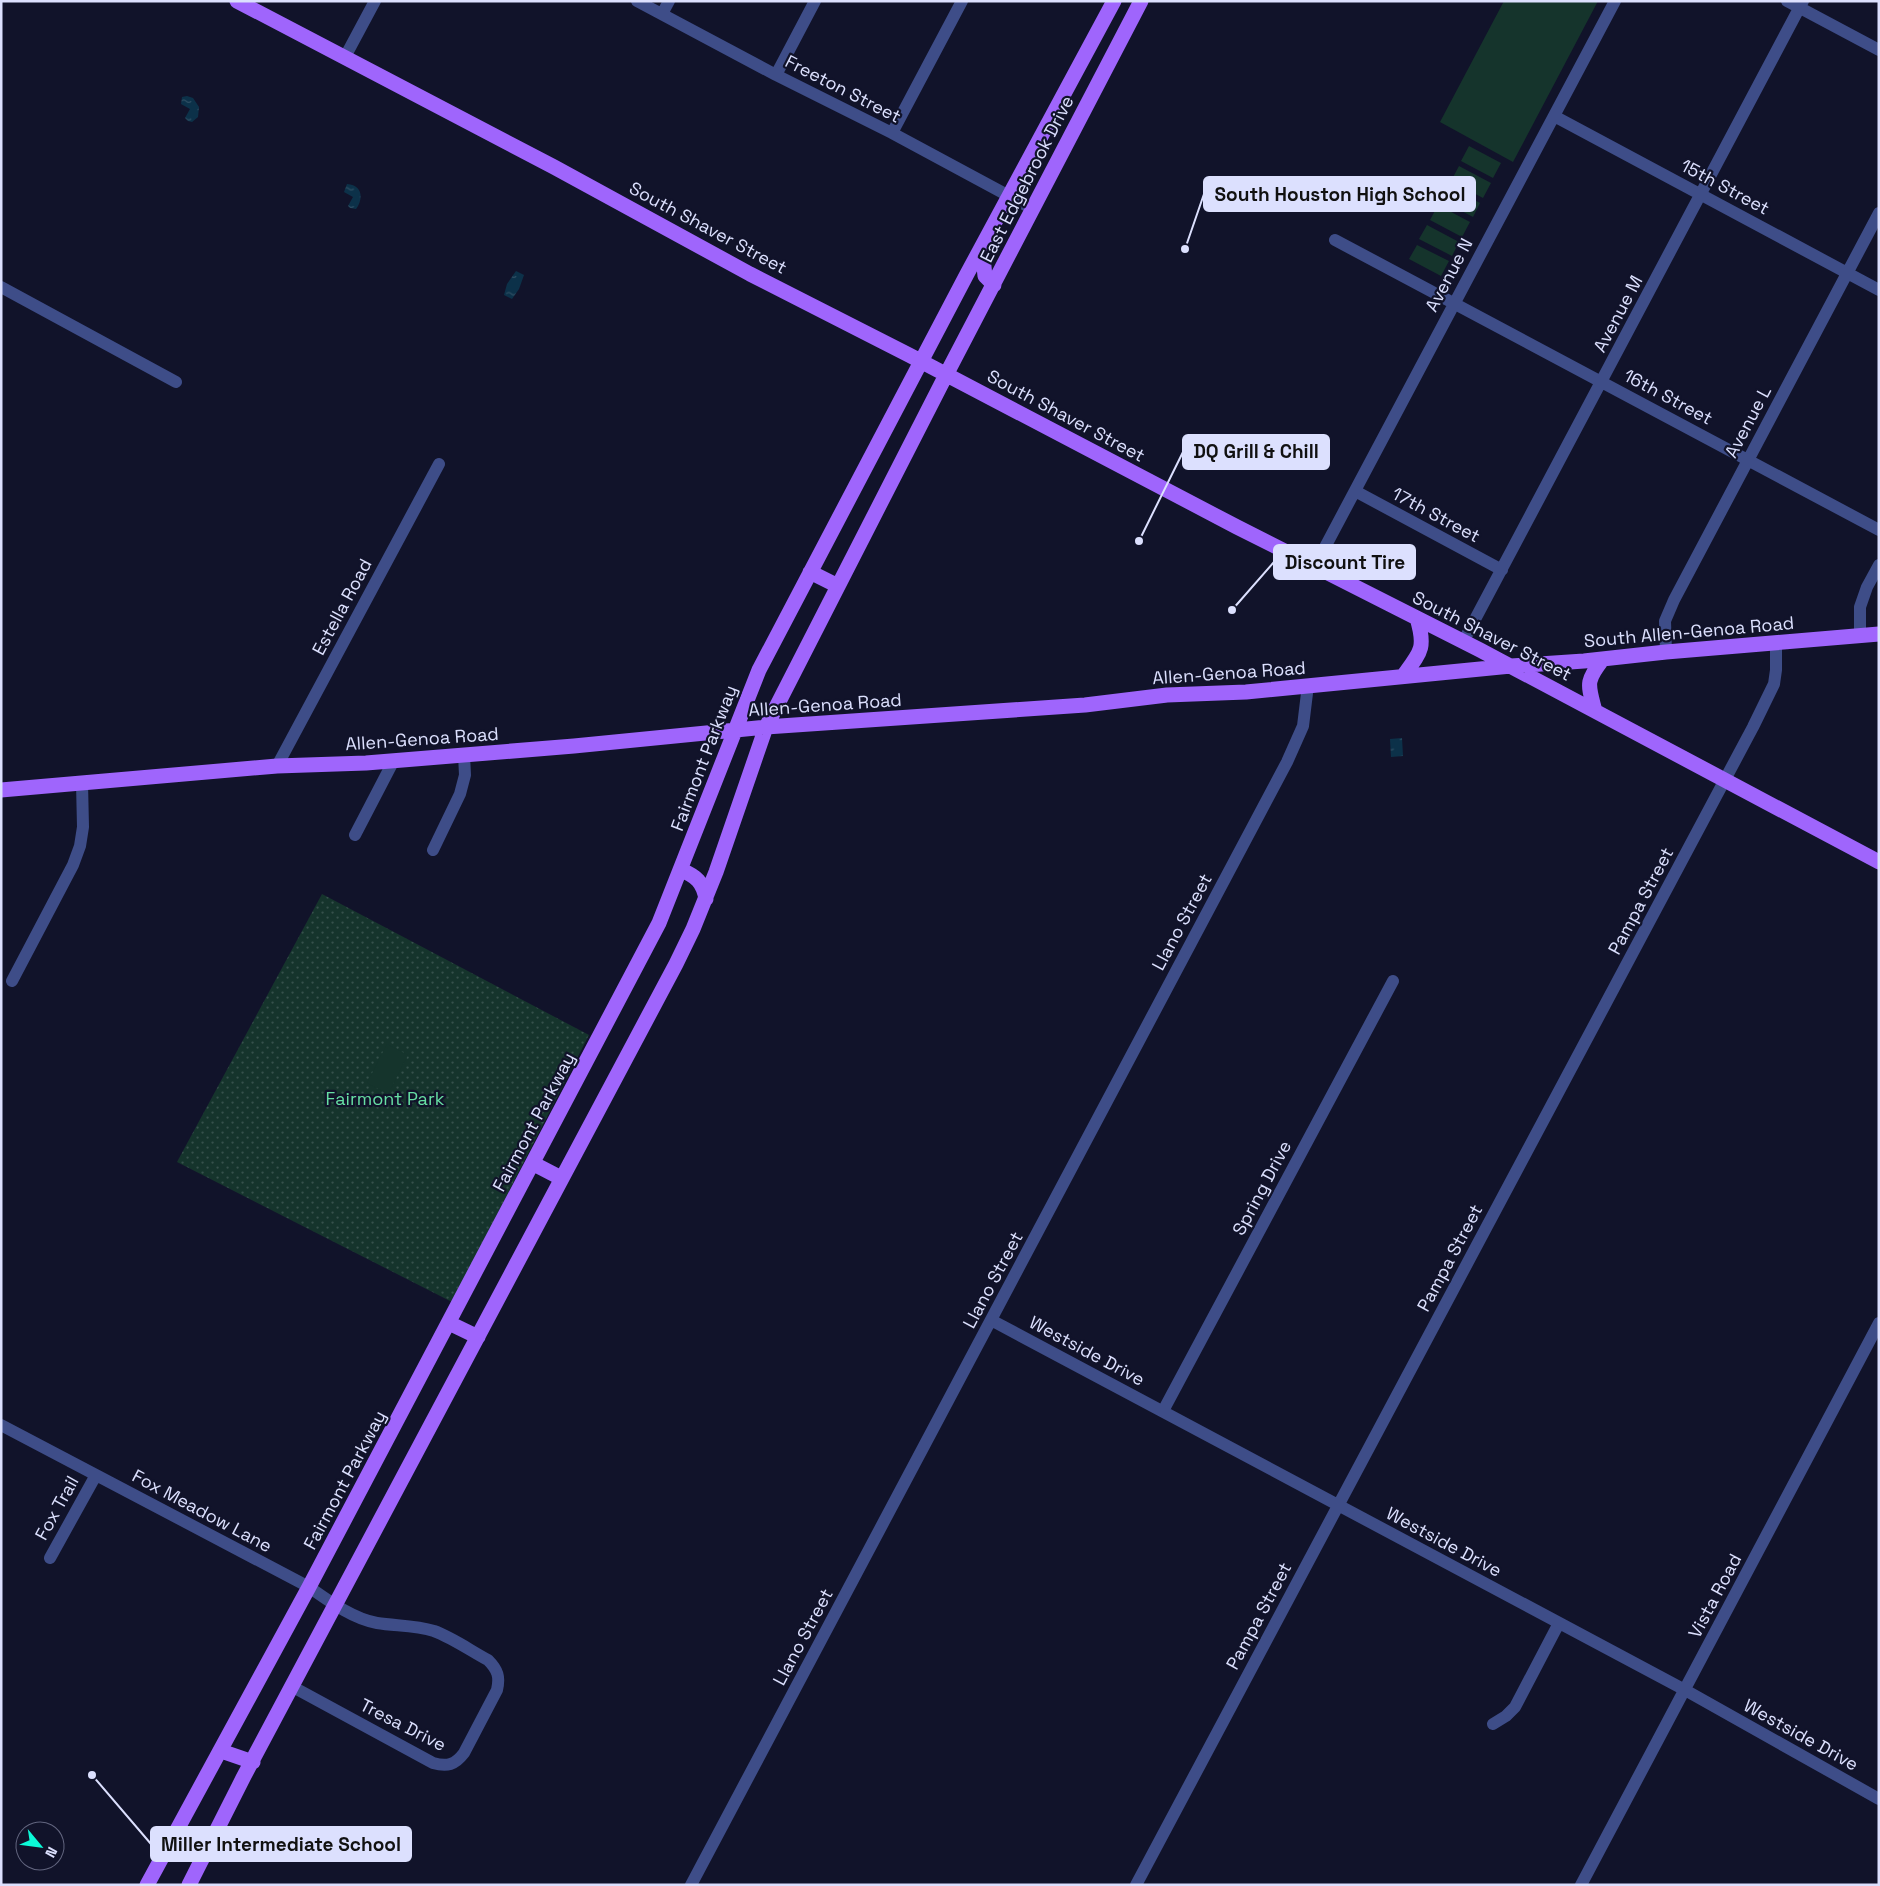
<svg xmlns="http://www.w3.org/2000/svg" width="1880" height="1886" font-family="'Space Grotesk',sans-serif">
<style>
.park{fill:url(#park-dots)}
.pitch{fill:#15342c}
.water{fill:url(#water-ripples)}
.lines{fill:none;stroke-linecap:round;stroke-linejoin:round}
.minor{stroke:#3e4d88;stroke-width:12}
.major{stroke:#9f65fc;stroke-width:15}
.labels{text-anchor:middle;stroke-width:4.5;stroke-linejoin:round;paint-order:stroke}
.street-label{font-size:18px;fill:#dce0fe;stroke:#11132a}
.park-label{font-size:18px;fill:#67dfa4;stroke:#11132a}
.leader{fill:none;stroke:#dce0fe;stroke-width:2}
.callout-dot{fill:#dce0fe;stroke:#11132a;stroke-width:2}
.callout{fill:#dce0fe;stroke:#dce0fe;stroke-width:2}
.callout-label{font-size:19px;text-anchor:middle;font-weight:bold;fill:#111}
</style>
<defs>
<pattern id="park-dots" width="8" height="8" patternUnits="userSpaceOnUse" patternTransform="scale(1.25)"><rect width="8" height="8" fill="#15342c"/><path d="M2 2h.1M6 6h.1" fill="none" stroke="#36514c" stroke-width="1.8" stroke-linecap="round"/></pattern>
<pattern id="water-ripples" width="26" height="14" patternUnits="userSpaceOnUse" patternTransform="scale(1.25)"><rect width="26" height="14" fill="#0c3149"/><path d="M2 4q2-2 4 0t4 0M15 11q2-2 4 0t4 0" fill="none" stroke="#2f4f64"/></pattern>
</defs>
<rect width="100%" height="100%" fill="#11132a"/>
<path class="park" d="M 322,894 L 589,1035 L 452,1302 L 177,1162 Z"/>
<path class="pitch" d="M 1504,1 L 1598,1 L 1513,162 L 1440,122 Z
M 1469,146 L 1501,163 L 1493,178 L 1461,161 Z
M 1459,166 L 1491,183 L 1483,198 L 1451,181 Z
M 1448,186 L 1480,203 L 1473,217 L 1441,200 Z
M 1438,205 L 1470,222 L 1462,237 L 1430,220 Z
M 1427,225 L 1459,242 L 1452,256 L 1419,239 Z
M 1417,245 L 1449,261 L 1441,276 L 1409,259 Z
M 387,1044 L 408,1055 L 388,1094 L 367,1083 Z"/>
<path class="water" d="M 187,96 L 193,98 L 199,107 L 198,117 L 192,122 L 188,121 L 185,118 L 190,109 L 181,104 L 182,97 Z
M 347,184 C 362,185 364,198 356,209 L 350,208 L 348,206 L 353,197 L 344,192 Z
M 516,271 L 524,275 L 519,289 L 512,299 L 504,295 L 507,284 Z
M 1402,738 L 1403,756 L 1391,757 L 1390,739 Z"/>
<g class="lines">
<path class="minor" d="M 637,1 L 776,75 L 892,133 L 1033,209
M 1787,1 L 1879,50
M 662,14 L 669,1
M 345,57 L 375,1
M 776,75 L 815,1
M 1554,116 L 1879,290
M 892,133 L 962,1
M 1335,240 L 1879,530
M 1,287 L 176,382
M 1355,491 L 1502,570
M 1315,566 L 1615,1
M 1860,635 L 1860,607 L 1867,587 L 1879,565
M 1463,642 L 1803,1
M 1666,652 L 1665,621 L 1674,600 L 1879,213
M 277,766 L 439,464
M 355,835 L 394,760
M 433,850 L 460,794 L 465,775 L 464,755
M 12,981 L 73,865 L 80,846 L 83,827 L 82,783
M 991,1320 L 1685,1690 L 1879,1799
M 1163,1411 L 1393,981
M 1,1425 L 309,1587 C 329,1601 353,1619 377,1623 C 396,1626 415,1625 434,1631 C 453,1638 471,1651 488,1660 C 498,1670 500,1677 497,1690 L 464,1753 C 455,1765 447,1767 433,1763 L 293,1687
M 50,1558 L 96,1475
M 1493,1724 L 1506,1716 L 1515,1707 L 1559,1623
M 691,1885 L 1287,762 L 1303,726 L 1308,685
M 1136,1885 L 1753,727 L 1774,684 L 1776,670 L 1776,643
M 1581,1885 L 1879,1323"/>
<path class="major" d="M 237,1 L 554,167 L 750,274 L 909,355 L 1237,527 L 1480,650 L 1879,862
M 982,248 L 985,276 L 994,285
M 810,572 L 838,586
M 1403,676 C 1421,652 1426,648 1417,618
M 1595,711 C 1588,684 1585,682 1603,659
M 1,790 L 277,766 L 366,763 L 574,746 L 766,727 L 1085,705 L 1167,695 L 1246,692 L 1511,666 L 1584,661 L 1666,652 L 1879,634
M 681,870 C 696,876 703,882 706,899
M 534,1164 L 561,1178
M 449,1323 L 478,1337
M 221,1751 L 253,1762
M 147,1885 L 309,1587 L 659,923 L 759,670 L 967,274 L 1114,1
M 189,1885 L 243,1778 L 676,964 L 693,929 L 716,872 L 766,727 L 946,375 L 1141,1"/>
</g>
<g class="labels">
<g class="street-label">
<text transform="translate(843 89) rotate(27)" y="6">Freeton Street</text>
<text transform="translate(1027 179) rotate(-63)" y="6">East Edgebrook Drive</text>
<text transform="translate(1725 187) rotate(28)" y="6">15th Street</text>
<text transform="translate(708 228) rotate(28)" y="6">South Shaver Street</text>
<text transform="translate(1449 275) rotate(-62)" y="6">Avenue N</text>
<text transform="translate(1618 314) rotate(-62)" y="6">Avenue M</text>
<text transform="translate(1668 397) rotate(28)" y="6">16th Street</text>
<text transform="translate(1066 416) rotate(28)" y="6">South Shaver Street</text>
<text transform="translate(1748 422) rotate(-62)" y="6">Avenue L</text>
<text transform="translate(1436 515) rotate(28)" y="6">17th Street</text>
<text transform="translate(342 607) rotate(-62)" y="6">Estella Road</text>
<text transform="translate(1689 632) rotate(-5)" y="6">South Allen-Genoa Road</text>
<text transform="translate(1492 636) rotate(27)" y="6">South Shaver Street</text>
<text transform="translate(1229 673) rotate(-4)" y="6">Allen-Genoa Road</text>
<text transform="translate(825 705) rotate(-4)" y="6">Allen-Genoa Road</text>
<text transform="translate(422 739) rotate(-4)" y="6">Allen-Genoa Road</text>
<text transform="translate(704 758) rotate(-69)" y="6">Fairmont Parkway</text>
<text transform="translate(1641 901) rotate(-62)" y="6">Pampa Street</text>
<text transform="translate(1182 922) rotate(-62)" y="6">Llano Street</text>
<text transform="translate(534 1122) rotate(-62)" y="6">Fairmont Parkway</text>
<text transform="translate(1262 1188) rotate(-62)" y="6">Spring Drive</text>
<text transform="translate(1450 1258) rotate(-62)" y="6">Pampa Street</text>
<text transform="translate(993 1280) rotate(-62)" y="6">Llano Street</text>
<text transform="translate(1087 1351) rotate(28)" y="6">Westside Drive</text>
<text transform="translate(345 1480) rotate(-62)" y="6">Fairmont Parkway</text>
<text transform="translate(57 1508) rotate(-61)" y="6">Fox Trail</text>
<text transform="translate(202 1511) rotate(28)" y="6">Fox Meadow Lane</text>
<text transform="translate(1444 1542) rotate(28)" y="6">Westside Drive</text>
<text transform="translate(1715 1596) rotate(-62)" y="6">Vista Road</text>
<text transform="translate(1259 1616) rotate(-62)" y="6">Pampa Street</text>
<text transform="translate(803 1637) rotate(-62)" y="6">Llano Street</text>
<text transform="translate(403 1725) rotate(27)" y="6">Tresa Drive</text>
<text transform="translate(1801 1735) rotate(29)" y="6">Westside Drive</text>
</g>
<g class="park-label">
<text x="385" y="1105">Fairmont Park</text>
</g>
</g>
<path class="leader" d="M1185 249L1204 194M1139 541L1183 452M1232 610L1274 562M92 1775L151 1844"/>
<g class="callout-dot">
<circle cx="1185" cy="249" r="5"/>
<circle cx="1139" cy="541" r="5"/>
<circle cx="1232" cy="610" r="5"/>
<circle cx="92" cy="1775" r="5"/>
</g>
<g class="callout">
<rect x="1204" y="177" width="271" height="34" rx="5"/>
<rect x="1183" y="435" width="146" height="34" rx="5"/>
<rect x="1274" y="545" width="141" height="34" rx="5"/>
<rect x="151" y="1827" width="260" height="34" rx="5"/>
</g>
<g class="callout-label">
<text x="1340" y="201">South Houston High School</text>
<text x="1256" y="458">DQ Grill &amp; Chill</text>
<text x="1345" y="569">Discount Tire</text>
<text x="281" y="1851">Miller Intermediate School</text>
</g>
<rect width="1880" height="1886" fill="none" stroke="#dce0fe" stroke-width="5"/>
<g transform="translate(40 1846) rotate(119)"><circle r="24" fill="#11132a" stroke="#62657f"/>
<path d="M0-4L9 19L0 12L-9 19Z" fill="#0cfad8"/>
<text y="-8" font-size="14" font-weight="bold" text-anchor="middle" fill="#dce0fe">N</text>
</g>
</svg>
